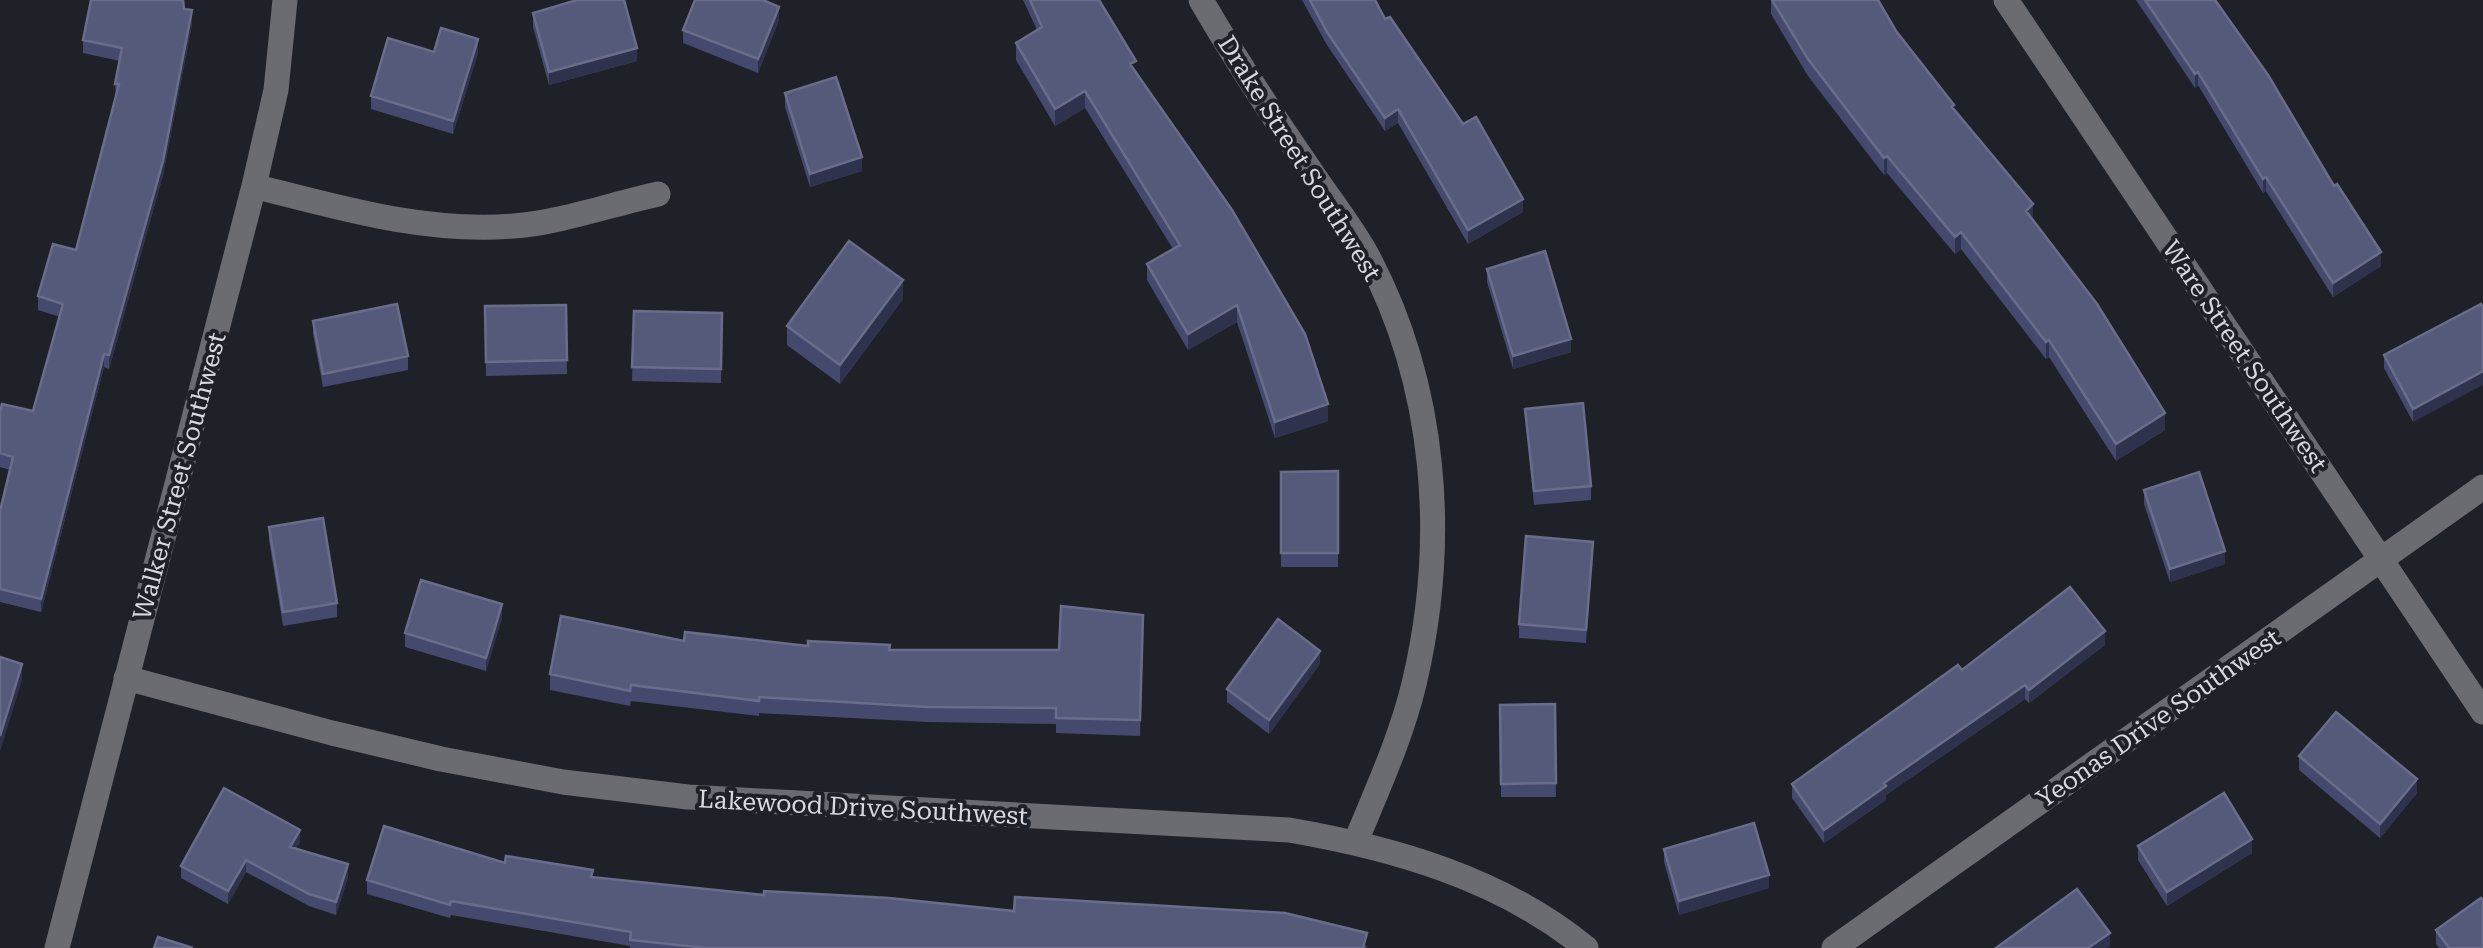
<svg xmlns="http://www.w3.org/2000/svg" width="2483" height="948" font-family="'Roboto Serif',serif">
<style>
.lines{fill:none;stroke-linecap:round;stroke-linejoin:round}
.minor{stroke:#6b6c71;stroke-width:25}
.wall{fill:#45496e}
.shaded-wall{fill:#2f324d}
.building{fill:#55597a;stroke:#6a6d8a;stroke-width:2.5}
.labels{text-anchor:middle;stroke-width:8;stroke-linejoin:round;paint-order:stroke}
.street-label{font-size:25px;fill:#d9dae0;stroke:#1f2129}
</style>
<rect width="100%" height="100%" fill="#1f2129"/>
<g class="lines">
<path class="minor" d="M 1201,0 C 1234,57 1270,112 1308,167 C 1327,196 1350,224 1367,255 C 1437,386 1448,541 1414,684 C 1401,738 1377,790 1356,841
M 2006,0 L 2483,712
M 254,186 C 341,208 424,233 514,226 C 558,223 613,204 658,194
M 126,678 L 332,733 L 441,759 L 563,782 L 688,797 L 1289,830 C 1394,848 1502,879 1586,948
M 57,948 L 254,186 L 276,90 L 285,0
M 1834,948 L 2483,487"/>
</g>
<path class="wall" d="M 574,0 L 624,0 L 637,61 L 549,85 L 533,27 L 533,13 L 574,2 Z
M 1023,0 L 1099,0 L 1136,73 L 1328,421 L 1275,438 L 1237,322 L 1188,350 L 1147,280 L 1147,264 L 1173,249 L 1085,108 L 1055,126 L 1016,60 L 1016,43 L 1037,30 Z
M 1302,0 L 1375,0 L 1385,19 L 1523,212 L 1468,244 L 1398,123 L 1385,131 L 1327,45 Z
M 1771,0 L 1878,0 L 1896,31 L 2033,221 L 2165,430 L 2116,461 L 2049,357 L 2046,359 L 1961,249 L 1955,254 L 1887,173 L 1884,175 L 1808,76 L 1771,14 Z
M 2136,0 L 2215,0 L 2381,266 L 2333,297 L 2266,191 L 2263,193 L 2198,85 L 2195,88 Z
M 184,9 L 192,24 L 163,175 L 109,369 L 104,367 L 41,612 L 0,602 L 0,511 L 10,470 L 0,467 L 0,412 L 33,411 L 60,317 L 38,310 L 38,296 L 76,250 L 116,97 L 115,84 L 120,61 L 83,53 L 83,40 Z
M 779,20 L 758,73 L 683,43 L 683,30 Z
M 434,52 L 478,53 L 453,134 L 371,109 L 371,96 Z
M 785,93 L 862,171 L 810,187 L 785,107 Z
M 1487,269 L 1571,352 L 1513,369 L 1487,282 Z
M 903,299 L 840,384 L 787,345 L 787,326 Z
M 2481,304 L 2413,422 L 2384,368 L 2384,355 Z
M 566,305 L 567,374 L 486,376 L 485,306 Z
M 634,311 L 722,313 L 721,383 L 632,381 Z
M 313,321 L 408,356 L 408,370 L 323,387 L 313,334 Z
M 1525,409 L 1591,486 L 1591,500 L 1534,505 Z
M 1338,471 L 1338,567 L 1281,567 L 1281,472 Z
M 2144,490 L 2225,564 L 2170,582 L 2144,504 Z
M 269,527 L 337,603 L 337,617 L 283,626 L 269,540 Z
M 1593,555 L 1586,643 L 1519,638 L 1519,624 Z
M 1143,615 L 1140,736 L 1056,733 L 1056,724 L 928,722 L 759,713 L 759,716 L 631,701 L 630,706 L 550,690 L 550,674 L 684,641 L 889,650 L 1059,650 Z
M 502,618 L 486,671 L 405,647 L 405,633 Z
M 2105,645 L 2029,703 L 2025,699 L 1886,795 L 1886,800 L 1824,843 L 1792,798 L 1792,784 L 1962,670 Z
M 1320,664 L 1269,734 L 1227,702 L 1227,689 Z
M 1555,704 L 1556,797 L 1501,797 L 1500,705 Z
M 2299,756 L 2417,793 L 2380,838 L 2299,770 Z
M 300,842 L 296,848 L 348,877 L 336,915 L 309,906 L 246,872 L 228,904 L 181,878 L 181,866 Z
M 2138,846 L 2252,853 L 2167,906 L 2138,860 Z
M 1664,849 L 1769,888 L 1679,915 L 1664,862 Z
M 505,863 L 593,877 L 764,895 L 1367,946 L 1366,948 L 630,948 L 630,946 L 451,915 L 450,918 L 367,894 L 367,880 Z
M 2436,930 L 2483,948 L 2439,948 L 2436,944 Z"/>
<path class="shaded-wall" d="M 779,7 L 779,20 L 758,73 L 758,59 Z
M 192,10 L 192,24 L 163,175 L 109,369 L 109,355 Z
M 478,39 L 478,53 L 453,134 L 453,121 Z
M 637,48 L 637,61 L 549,85 L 549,72 Z
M 2198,72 L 2198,85 L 2195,88 L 2195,74 Z
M 1085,91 L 1085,108 L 1055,126 L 1055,109 Z
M 1398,109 L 1398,123 L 1385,131 L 1385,118 Z
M 1887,156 L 1887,173 L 1884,175 L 1884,158 Z
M 862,157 L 862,171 L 810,187 L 810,174 Z
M 2266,177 L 2266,191 L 2263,193 L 2263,179 Z
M 1523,199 L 1523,212 L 1468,244 L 1468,230 Z
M 2033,204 L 2033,221 L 2026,211 Z
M 1961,232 L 1961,249 L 1955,254 L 1955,237 Z
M 2381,252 L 2381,266 L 2333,297 L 2333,283 Z
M 903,280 L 903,299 L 840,384 L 840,365 Z
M 1237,305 L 1237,322 L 1188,350 L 1188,334 Z
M 1571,339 L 1571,352 L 1513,369 L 1513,356 Z
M 2049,340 L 2049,357 L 2046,359 L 2046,342 Z
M 104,354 L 104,367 L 41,612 L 41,599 Z
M 2483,371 L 2483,385 L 2413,422 L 2413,409 Z
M 1328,404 L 1328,421 L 1275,438 L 1275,422 Z
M 2165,413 L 2165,430 L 2116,461 L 2116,444 Z
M 1593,542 L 1593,555 L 1586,643 L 1586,630 Z
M 2225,551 L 2225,564 L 2170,582 L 2170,569 Z
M 502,604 L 502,618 L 486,671 L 486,658 Z
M 2105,631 L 2105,645 L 2029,703 L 2029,690 Z
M 1320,651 L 1320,664 L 1269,734 L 1269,720 Z
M 22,664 L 22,680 L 0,752 L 0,736 Z
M 2025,685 L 2025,699 L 1886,795 L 1886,800 L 1824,843 L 1824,830 L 1884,783 Z
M 2417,779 L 2417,793 L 2380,838 L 2380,824 Z
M 300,830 L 300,842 L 290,859 L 290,847 Z
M 2252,839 L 2252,853 L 2167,906 L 2167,892 Z
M 246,860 L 246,872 L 228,904 L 228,891 Z
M 348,864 L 348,877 L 336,915 L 336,902 Z
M 1769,875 L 1769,888 L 1679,915 L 1679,901 Z
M 2110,933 L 2110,946 L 2107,948 L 2088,948 Z"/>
<path class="building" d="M 91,0 L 183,0 L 184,9 L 192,10 L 163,161 L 109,355 L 104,354 L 41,599 L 0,589 L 0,511 L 13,457 L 0,453 L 0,412 L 2,404 L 33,411 L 63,304 L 38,296 L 53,244 L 76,250 L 119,84 L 115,84 L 122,48 L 83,40 Z
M 577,0 L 624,0 L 637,48 L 549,72 L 533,13 Z
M 695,0 L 763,0 L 779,7 L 758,59 L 683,30 Z
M 1030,0 L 1099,0 L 1136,61 L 1130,64 L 1232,210 L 1305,334 L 1328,404 L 1275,422 L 1237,305 L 1188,334 L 1147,264 L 1180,245 L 1085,91 L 1055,109 L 1016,43 L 1042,27 Z
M 1310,0 L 1375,0 L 1385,19 L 1390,17 L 1463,124 L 1476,117 L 1523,199 L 1468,230 L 1398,109 L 1385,118 L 1327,32 Z
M 1772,0 L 1878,0 L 1896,31 L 1954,105 L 1952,107 L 2033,204 L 2026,211 L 2097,304 L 2165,413 L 2116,444 L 2049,340 L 2046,342 L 1961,232 L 1955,237 L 1887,156 L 1884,158 L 1808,59 Z
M 2145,0 L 2215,0 L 2268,75 L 2334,186 L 2337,184 L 2381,252 L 2333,283 L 2266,177 L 2263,179 L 2198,72 L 2195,74 Z
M 441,28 L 478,39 L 453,121 L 371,96 L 388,38 L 434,52 Z
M 836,77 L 862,157 L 810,174 L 785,93 Z
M 849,241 L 903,280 L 840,365 L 787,326 Z
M 1545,251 L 1571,339 L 1513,356 L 1487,269 Z
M 397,304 L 408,356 L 323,374 L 313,321 Z
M 2481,304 L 2483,308 L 2483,371 L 2413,409 L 2384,355 Z
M 566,305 L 567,360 L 486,362 L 485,306 Z
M 634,311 L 722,313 L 721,369 L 632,367 Z
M 1583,403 L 1591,486 L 1534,491 L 1525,409 Z
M 1338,471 L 1338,553 L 1281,553 L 1281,472 Z
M 2199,472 L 2225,551 L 2170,569 L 2144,490 Z
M 323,518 L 337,603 L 283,612 L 269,527 Z
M 1526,536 L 1593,542 L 1586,630 L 1519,624 Z
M 421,580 L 502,604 L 486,658 L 405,633 Z
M 2070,587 L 2105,631 L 2029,690 L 2025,685 L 1884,783 L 1886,786 L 1824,830 L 1792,784 L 1958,665 L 1962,670 Z
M 1061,606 L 1143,615 L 1140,720 L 1056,718 L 1056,708 L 928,707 L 759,697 L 759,701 L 631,685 L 630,691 L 550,674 L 561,616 L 684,641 L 685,632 L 808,646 L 808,641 L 890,645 L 889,650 L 1059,650 Z
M 1278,619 L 1320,651 L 1269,720 L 1227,689 Z
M 0,657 L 22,664 L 0,736 Z
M 1555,704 L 1556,783 L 1501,784 L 1500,705 Z
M 2336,712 L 2417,779 L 2380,824 L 2299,756 Z
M 224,788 L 300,830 L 290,847 L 348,864 L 336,902 L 309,894 L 246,860 L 228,891 L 181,866 Z
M 2224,793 L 2252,839 L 2167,892 L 2138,846 Z
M 1754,823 L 1769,875 L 1679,901 L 1664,849 Z
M 384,826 L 505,863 L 506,856 L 593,870 L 591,877 L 764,895 L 764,891 L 889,898 L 1014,911 L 1015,897 L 1285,913 L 1367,933 L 1363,948 L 706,948 L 630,940 L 631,932 L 451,901 L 450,905 L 367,880 Z
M 2077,889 L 2110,933 L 2088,948 L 1996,948 Z
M 2481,898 L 2483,900 L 2483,948 L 2449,948 L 2436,930 Z
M 158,937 L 193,948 L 154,948 Z"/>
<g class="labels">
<g class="street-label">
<text transform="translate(1300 158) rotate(58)" y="9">Drake Street Southwest</text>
<text transform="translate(2245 356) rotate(56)" y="9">Ware Street Southwest</text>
<text transform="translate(179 476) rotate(-75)" y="9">Walker Street Southwest</text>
<text transform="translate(2158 718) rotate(-35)" y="9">Yeonas Drive Southwest</text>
<text transform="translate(863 807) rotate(3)" y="9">Lakewood Drive Southwest</text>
</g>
</g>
</svg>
